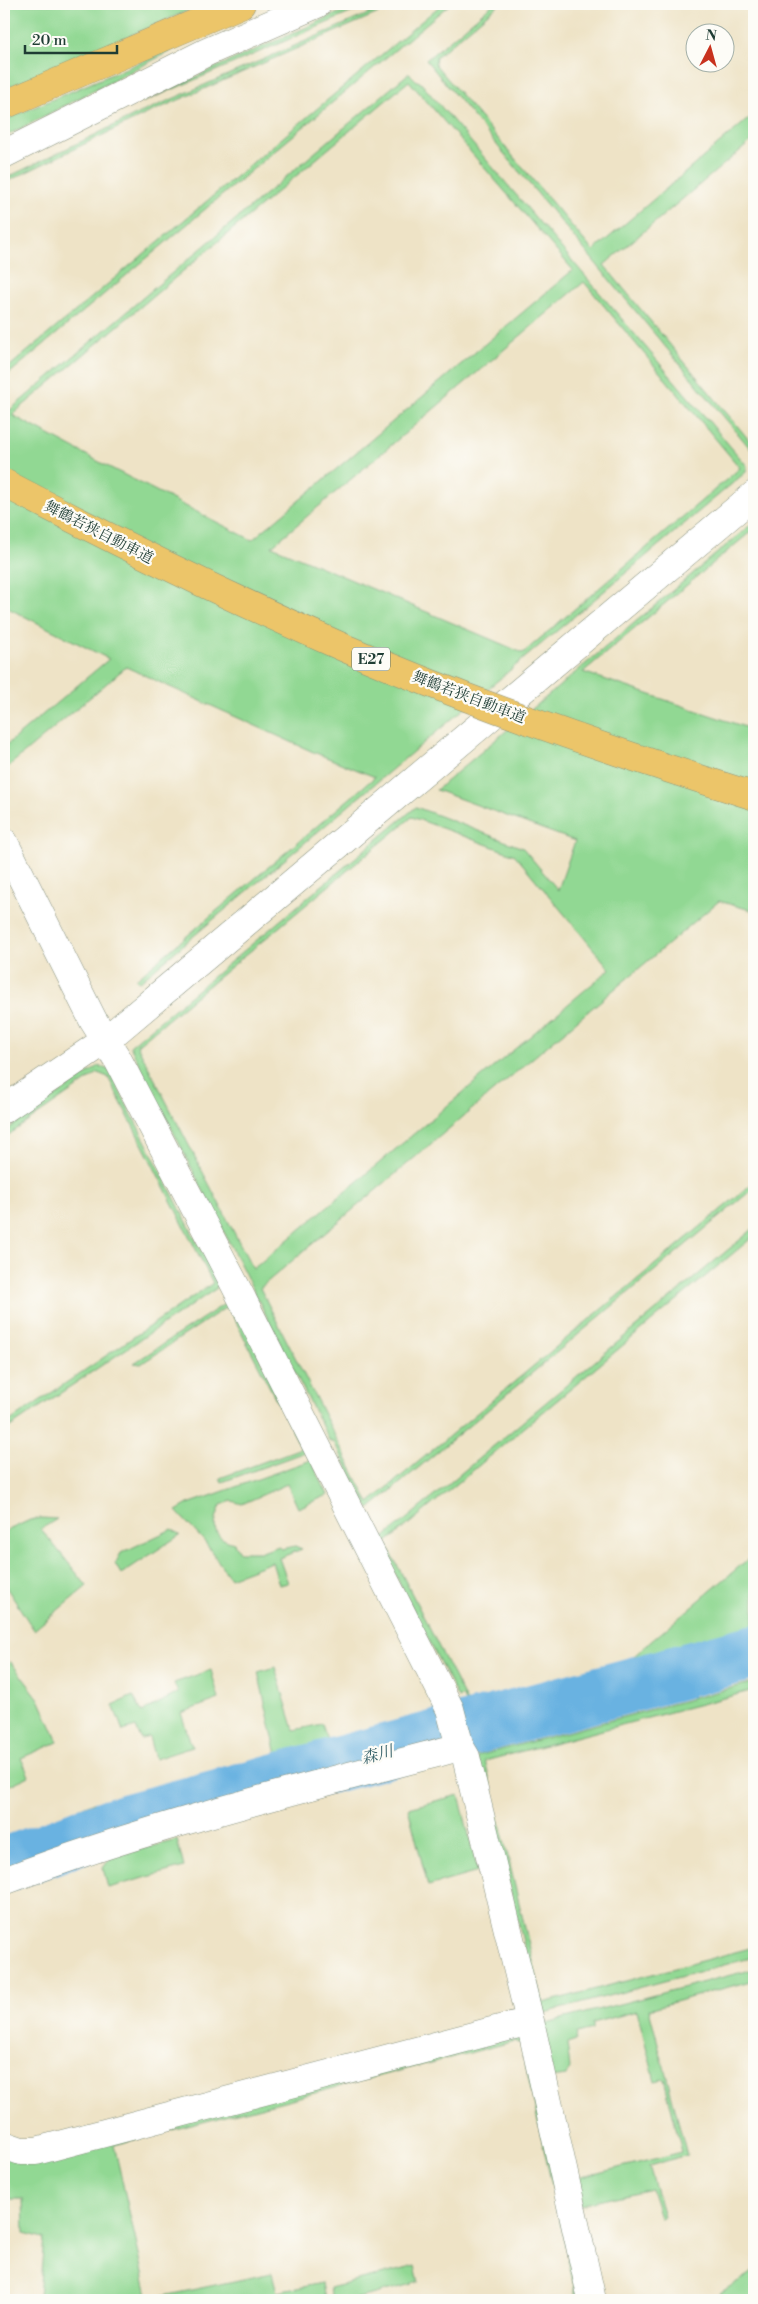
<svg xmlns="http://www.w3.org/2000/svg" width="758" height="2304" font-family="'Libre Bodoni','Noto Serif JP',serif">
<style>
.green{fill:#91d893;stroke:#588a64;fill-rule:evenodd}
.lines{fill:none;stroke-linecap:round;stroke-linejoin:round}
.river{stroke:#69b2e1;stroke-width:55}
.minor-casing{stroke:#86907d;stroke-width:29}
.highway-casing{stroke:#86907d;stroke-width:29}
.minor{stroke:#fff;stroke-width:28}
.highway{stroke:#ecc569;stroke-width:28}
.highway-bridge-casing{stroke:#86907d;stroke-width:29;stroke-linecap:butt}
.highway-bridge{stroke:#ecc569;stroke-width:28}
.labels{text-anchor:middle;stroke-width:4.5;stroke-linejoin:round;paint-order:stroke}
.shield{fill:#fdfcf7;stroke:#62766e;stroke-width:1}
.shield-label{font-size:14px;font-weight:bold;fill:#1f3d34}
.street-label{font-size:15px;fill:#1f3d34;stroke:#fdfcf7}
.water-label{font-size:16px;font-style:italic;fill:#356068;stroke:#fdfcf7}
</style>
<rect width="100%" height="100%" fill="#fdfcf7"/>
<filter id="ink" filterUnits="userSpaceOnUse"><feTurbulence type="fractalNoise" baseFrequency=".02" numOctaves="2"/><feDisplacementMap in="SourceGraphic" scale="10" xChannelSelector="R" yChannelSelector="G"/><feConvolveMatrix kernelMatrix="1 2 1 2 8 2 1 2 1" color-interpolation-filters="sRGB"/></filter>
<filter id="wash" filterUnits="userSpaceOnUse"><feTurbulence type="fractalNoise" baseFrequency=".0096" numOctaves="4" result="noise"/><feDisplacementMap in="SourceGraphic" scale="20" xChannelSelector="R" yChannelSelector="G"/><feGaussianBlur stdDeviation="1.12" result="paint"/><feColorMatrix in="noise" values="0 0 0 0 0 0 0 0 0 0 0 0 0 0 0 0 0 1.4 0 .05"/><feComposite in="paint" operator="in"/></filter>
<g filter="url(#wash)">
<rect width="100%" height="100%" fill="#eee3c6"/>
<path class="green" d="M 4,4 L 204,4 L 4,89 Z
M 359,4 L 371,4 L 141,103 L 212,69 Z
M 391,4 L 399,4 L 144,115 L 4,183 L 4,179 L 140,113 Z
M 442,4 L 450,4 L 4,378 L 4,371 Z
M 493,4 L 499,4 L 436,57 L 435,64 L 593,251 L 754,114 L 754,139 L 604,265 L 754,446 L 754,453 L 426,60 Z
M 190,41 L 4,137 L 4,120 Z
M 409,73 L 417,81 L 420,82 L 747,466 L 746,472 L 139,982 L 136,979 L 375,777 L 311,751 L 126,667 L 4,770 L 4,747 L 109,659 L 4,606 L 4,415 ZM 409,81 L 573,270 L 252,540 L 105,465 L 12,415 ZM 584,282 L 740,468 L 523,653 L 272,546 Z
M 754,522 L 754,529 L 583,672 L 754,730 L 754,911 L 719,901 L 260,1288 L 369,1503 L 754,1182 L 754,1188 L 369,1509 L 334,1442 L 330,1442 L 130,1046 L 416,807 L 523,848 L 558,890 L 575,841 L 436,790 ZM 412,817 L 515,855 L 610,969 L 253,1269 L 137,1045 Z
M 99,1066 L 109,1070 L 217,1281 L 217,1288 L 4,1431 L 4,1425 L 213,1283 L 108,1077 L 98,1073 L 4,1138 L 4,1132 Z
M 754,1228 L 754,1236 L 386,1543 L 469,1706 L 622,1666 L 754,1554 L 754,1645 L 468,1721 L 464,1711 L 469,1709 L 462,1696 L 458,1698 L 379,1542 Z
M 226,1303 L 233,1305 L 308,1451 L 222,1482 L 220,1478 L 301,1448 L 230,1310 L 225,1308 L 141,1364 L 134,1363 Z
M 311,1460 L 328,1495 L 298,1508 L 287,1484 L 242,1504 L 232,1501 L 221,1505 C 213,1524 210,1537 234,1543 L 239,1552 L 262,1552 L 279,1546 L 281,1549 L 295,1546 L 302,1549 L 279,1558 L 288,1583 L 279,1585 L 272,1562 L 230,1578 L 204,1541 L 176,1511 L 188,1504 Z
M 41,1518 L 57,1519 L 41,1529 L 87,1586 L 34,1630 L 4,1584 L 4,1532 L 30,1520 Z
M 172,1529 L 180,1535 L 121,1574 L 115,1564 L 121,1553 Z
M 10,1661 L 39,1699 L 58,1742 L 21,1758 L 29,1776 L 4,1788 L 4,1667 Z
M 275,1667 L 294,1730 L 322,1724 C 325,1735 331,1744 334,1756 L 281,1772 L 258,1672 Z
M 211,1670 L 219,1699 L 181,1713 L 192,1747 L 155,1759 L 149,1737 L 141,1739 L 136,1727 L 123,1731 L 113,1705 L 133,1696 L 142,1712 L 178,1693 L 174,1683 Z
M 754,1682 L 754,1690 L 485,1761 L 543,2003 L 754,1947 L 754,1957 L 541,2014 L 477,1756 Z
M 459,1795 L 478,1872 L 428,1886 L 408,1808 Z
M 94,1802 L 98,1810 L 110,1806 L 114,1817 L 54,1840 L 49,1827 L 50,1822 Z
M 177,1840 L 184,1867 L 108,1888 L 103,1868 L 111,1857 Z
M 754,1969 L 754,1980 L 649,2009 L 687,2155 L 649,2166 L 664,2216 L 660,2217 L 651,2189 L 580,2205 L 574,2179 L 682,2152 L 664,2079 L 655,2081 L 637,2011 L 593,2023 L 593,2029 L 577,2033 L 576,2040 L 567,2043 L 570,2069 L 566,2076 L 552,2078 L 539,2025 Z
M 515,2037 L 524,2042 L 581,2300 L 577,2300 L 521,2044 L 515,2041 L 114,2145 L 149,2299 L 272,2273 L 277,2292 L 322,2283 L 325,2300 L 32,2300 L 39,2296 L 44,2238 L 24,2233 L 23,2199 L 4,2199 L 4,2154 Z
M 415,2266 L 419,2282 L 352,2300 L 332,2300 L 330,2288 Z
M 754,2271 L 754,2300 L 709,2300 Z"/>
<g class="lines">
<path class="river" d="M 4,1865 L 112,1825 L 754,1652"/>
</g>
</g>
<g filter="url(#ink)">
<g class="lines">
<g class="minor-casing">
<path id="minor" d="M 4,154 L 207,52 L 317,4
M 4,842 L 93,1020 L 118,1060 L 235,1285 L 450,1709 L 460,1747 L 466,1757 L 530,2021 L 592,2300
M 4,1109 L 106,1040 L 754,495
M 4,1881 C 152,1825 307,1787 460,1747
M 4,2145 L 21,2151 L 36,2151 L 530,2021"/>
</g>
<g class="highway-casing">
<path id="highway" d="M 4,105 L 241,4"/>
</g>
<use href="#minor" class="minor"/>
<use href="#highway" class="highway"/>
<g class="highway-bridge-casing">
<path id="highway-bridge" d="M 4,483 C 116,542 230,598 347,649 C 479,706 616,753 754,796"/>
</g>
<use href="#highway-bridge" class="highway-bridge"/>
</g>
</g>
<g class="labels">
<rect class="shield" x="352" y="647.5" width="38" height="23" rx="4"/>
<g class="shield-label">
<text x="371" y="664">E27</text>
</g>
<g class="street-label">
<text transform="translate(99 532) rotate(27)" y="5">舞鶴若狭自動車道</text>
<text transform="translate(469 697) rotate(21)" y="5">舞鶴若狭自動車道</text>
</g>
<g class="water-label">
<text transform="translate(377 1754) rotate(-15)" y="6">森川</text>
</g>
</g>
<rect width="758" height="2304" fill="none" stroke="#fdfcf7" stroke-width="20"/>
<g transform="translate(710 48) rotate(6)"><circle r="24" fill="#fdfcf7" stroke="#a4b0a9"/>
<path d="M0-4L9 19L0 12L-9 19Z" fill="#c8321e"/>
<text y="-8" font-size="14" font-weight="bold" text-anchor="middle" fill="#1f3d34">N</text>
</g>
<path d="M25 45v8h92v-8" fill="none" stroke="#1f3d34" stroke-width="2.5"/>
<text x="32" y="45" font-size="15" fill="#1f3d34" stroke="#fdfcf7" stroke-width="4" paint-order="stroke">20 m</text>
</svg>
